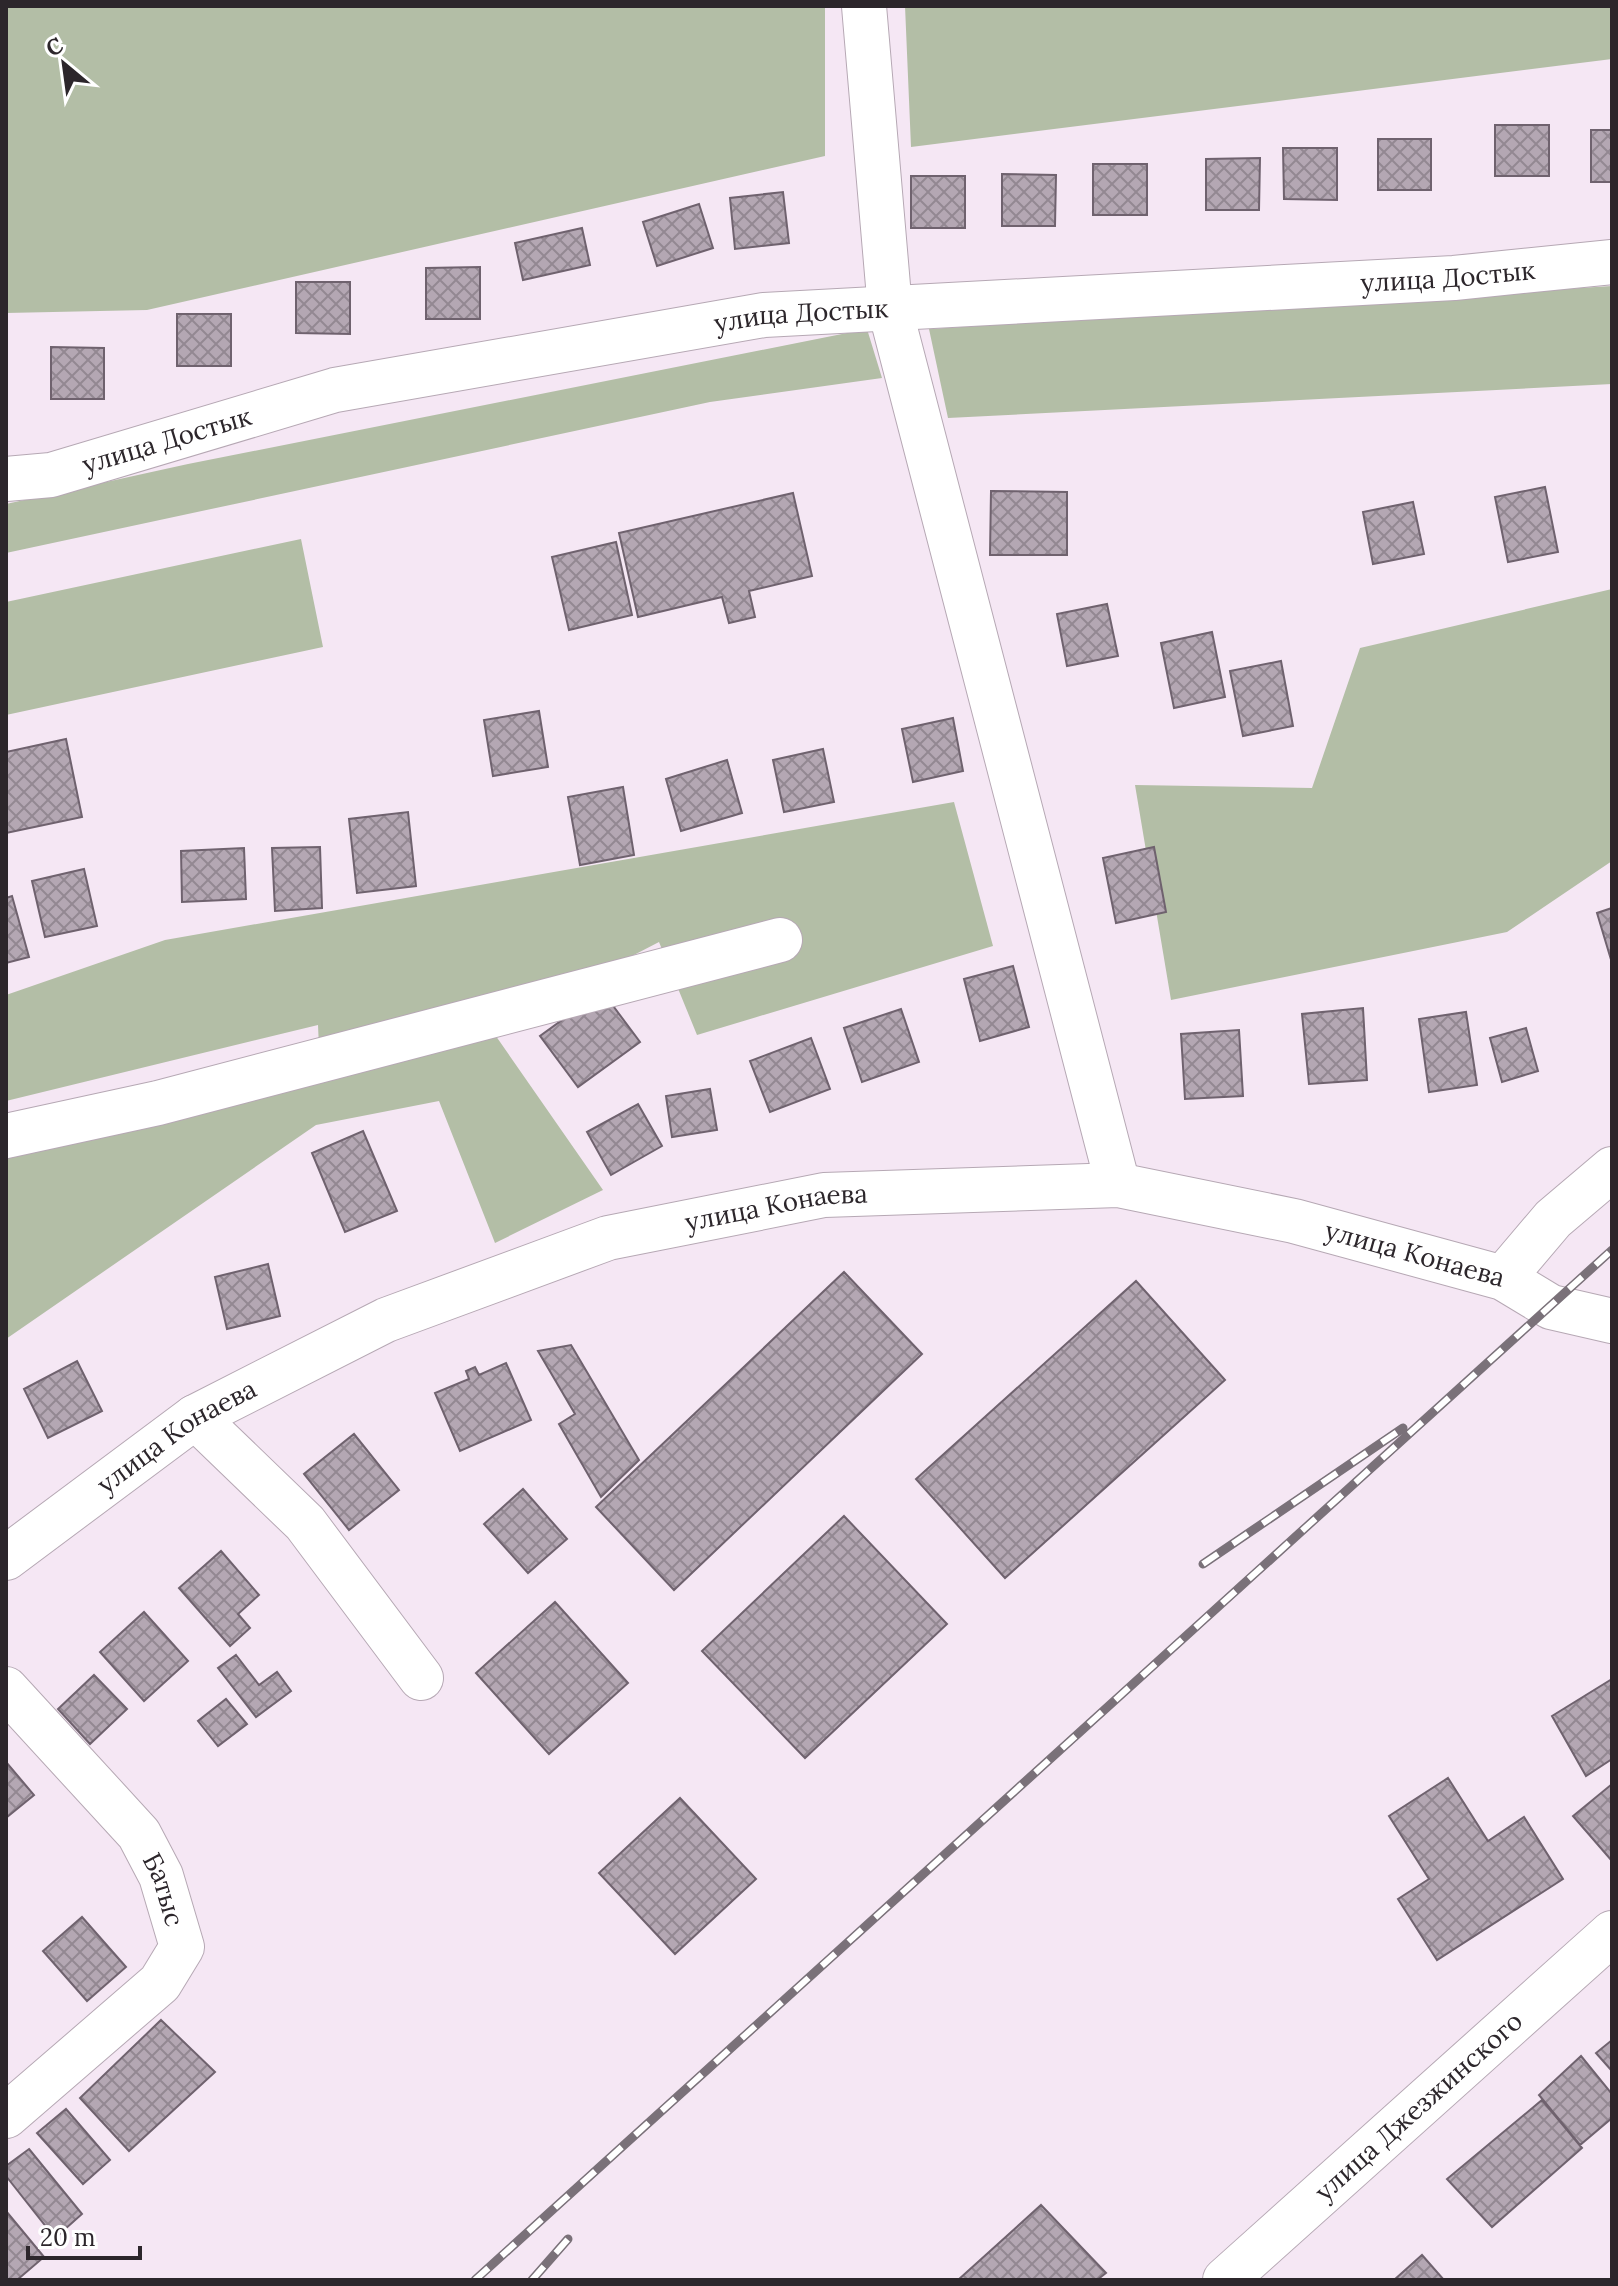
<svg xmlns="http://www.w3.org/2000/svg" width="1618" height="2286" font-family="Lora,serif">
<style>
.green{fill:#b3bea6}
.building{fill:url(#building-cross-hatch);stroke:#6f626e;stroke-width:2}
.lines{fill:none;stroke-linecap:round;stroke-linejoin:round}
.minor-casing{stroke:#b6a8b4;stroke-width:46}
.major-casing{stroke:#b6a8b4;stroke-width:46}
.minor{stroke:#fff;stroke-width:44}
.major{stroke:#fff;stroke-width:44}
.rail-casing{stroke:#7a7179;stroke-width:9}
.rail{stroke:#fff;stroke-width:6;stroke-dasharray:18;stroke-linecap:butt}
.labels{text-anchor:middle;stroke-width:8;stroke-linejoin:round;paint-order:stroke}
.street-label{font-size:26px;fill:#2c262b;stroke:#fff}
</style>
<defs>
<pattern id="building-cross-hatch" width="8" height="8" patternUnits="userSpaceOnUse" patternTransform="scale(2)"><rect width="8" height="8" fill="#b4a7b3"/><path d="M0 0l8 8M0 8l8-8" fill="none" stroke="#938892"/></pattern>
</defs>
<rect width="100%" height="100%" fill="#f5e7f4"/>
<path class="green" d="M 6,6 L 825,6 L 825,156 L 147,310 L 6,313 Z
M 905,6 L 1612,6 L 1612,59 L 911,147 Z
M 1612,286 L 1612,384 L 948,418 L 929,329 Z
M 867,329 L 882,378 L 710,402 L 6,553 L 6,504 L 188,464 Z
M 301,539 L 323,647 L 6,715 L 6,602 Z
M 1612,589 L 1612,861 L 1507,932 L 1171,1000 L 1135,785 L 1312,788 L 1360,648 Z
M 954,802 L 993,946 L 697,1035 L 659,942 L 491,1029 L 603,1190 L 495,1243 L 439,1101 L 316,1125 L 6,1339 L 6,1158 L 320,1070 L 318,1025 L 6,1101 L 6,995 L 165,940 Z"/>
<path class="building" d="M 1495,125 L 1549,125 L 1549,176 L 1495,176 Z
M 1591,130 L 1612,130 L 1612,182 L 1591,182 Z
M 1378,139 L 1431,139 L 1431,190 L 1378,190 Z
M 1283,148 L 1337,148 L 1337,200 L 1284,199 Z
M 1260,158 L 1259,210 L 1206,210 L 1206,159 Z
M 1093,164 L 1147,164 L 1147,215 L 1093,215 Z
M 1002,174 L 1056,175 L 1055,226 L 1002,226 Z
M 911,176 L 965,176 L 965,228 L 911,228 Z
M 783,192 L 789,243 L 735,249 L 730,198 Z
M 699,204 L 713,248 L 657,266 L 643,222 Z
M 582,228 L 590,265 L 523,280 L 515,243 Z
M 480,267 L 480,319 L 426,319 L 426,268 Z
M 296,282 L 350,282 L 350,334 L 296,333 Z
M 177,314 L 231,314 L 231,366 L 177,366 Z
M 51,347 L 104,348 L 104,399 L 51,399 Z
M 1545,487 L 1558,552 L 1508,562 L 1495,497 Z
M 991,491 L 1067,492 L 1067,555 L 990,555 Z
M 793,493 L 812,576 L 749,591 L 755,617 L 729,623 L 722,597 L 638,617 L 619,533 Z
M 1413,502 L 1424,554 L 1373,564 L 1363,512 Z
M 616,542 L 632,615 L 569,630 L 552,557 Z
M 1107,604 L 1118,656 L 1067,666 L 1057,614 Z
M 1212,632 L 1225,697 L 1174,708 L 1161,643 Z
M 1281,661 L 1293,726 L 1243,736 L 1230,671 Z
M 539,711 L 548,767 L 493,776 L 484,720 Z
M 953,718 L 963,771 L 913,782 L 902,729 Z
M 66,739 L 82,817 L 6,833 L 6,752 Z
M 823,749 L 834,802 L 784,812 L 773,760 Z
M 727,760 L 742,813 L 681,831 L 666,779 Z
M 623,787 L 634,855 L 580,865 L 568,797 Z
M 408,812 L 416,886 L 357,893 L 349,819 Z
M 320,847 L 322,908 L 275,911 L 272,848 Z
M 1154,847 L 1166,912 L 1116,923 L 1103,858 Z
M 244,848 L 246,899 L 182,902 L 181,851 Z
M 84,869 L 97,926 L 45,937 L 32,881 Z
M 12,896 L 29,957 L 6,963 L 6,898 Z
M 1612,908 L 1612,963 L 1597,913 Z
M 1013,966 L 1029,1027 L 980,1041 L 964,979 Z
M 602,991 L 640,1042 L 578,1087 L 540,1036 Z
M 1363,1008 L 1367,1080 L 1309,1084 L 1302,1014 Z
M 901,1009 L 919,1062 L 862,1082 L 844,1028 Z
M 1466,1012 L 1477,1085 L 1429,1092 L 1419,1019 Z
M 1526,1028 L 1538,1071 L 1502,1082 L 1490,1038 Z
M 1239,1030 L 1243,1096 L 1185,1099 L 1181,1034 Z
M 811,1038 L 830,1089 L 770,1112 L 750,1061 Z
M 710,1089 L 717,1130 L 672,1137 L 666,1096 Z
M 638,1104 L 662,1146 L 611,1175 L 587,1132 Z
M 363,1131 L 397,1211 L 345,1232 L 312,1153 Z
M 268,1264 L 280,1316 L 227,1329 L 215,1277 Z
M 844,1272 L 922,1354 L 674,1590 L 596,1507 Z
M 1136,1281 L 1225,1380 L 1005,1578 L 916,1479 Z
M 571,1345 L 639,1460 L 601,1497 L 559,1424 L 575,1414 L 538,1351 Z
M 77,1361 L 102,1411 L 48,1438 L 24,1389 Z
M 506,1363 L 531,1420 L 460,1451 L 435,1393 L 469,1379 L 466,1371 L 475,1367 L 479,1375 Z
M 354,1434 L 399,1490 L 349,1530 L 304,1474 Z
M 523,1489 L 567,1539 L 528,1573 L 484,1524 Z
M 844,1516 L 947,1624 L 805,1758 L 702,1651 Z
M 221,1551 L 259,1595 L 238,1614 L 250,1628 L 230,1646 L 179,1588 Z
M 555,1602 L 628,1683 L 549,1754 L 476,1673 Z
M 144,1612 L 188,1661 L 144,1701 L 100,1652 Z
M 236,1655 L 259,1685 L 277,1672 L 291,1691 L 256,1717 L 218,1668 Z
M 94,1675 L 127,1709 L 90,1744 L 58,1709 Z
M 1612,1679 L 1612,1759 L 1586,1776 L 1552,1716 Z
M 226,1699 L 247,1724 L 218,1746 L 198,1721 Z
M 6,1762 L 34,1795 L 6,1818 Z
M 1448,1778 L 1488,1841 L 1524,1817 L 1563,1879 L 1437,1960 L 1398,1899 L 1429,1879 L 1389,1816 Z
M 1612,1784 L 1612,1861 L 1573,1816 Z
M 680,1798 L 756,1879 L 675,1954 L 599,1873 Z
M 82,1917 L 126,1967 L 87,2001 L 43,1951 Z
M 161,2020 L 215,2072 L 129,2151 L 80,2098 Z
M 1612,2040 L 1612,2071 L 1596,2053 Z
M 1581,2056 L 1612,2094 L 1612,2118 L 1580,2145 L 1539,2095 Z
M 1542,2100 L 1582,2148 L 1492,2227 L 1447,2179 Z
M 66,2109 L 110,2160 L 83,2184 L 37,2133 Z
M 29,2149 L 82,2214 L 55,2238 L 6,2176 L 6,2166 Z
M 1041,2205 L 1106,2273 L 1097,2280 L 958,2280 Z
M 6,2211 L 44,2257 L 17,2280 L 6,2280 Z
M 1422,2255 L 1444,2280 L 1394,2280 Z"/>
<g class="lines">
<g class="minor-casing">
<g id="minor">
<path d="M 864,6 L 890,309 L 1118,1185"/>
<path id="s1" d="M 6,479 L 51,475 L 335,390 L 764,315 L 1454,278 L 1612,262"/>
<path d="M 6,1136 L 158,1103 L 780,940"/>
<path d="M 1503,1278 L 1553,1219 L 1612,1169"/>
<path d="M 195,1417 L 305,1523 L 421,1678"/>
<path id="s2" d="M 6,1689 L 139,1834 L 161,1876 L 182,1947 L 160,1983 L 6,2116"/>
<path id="s3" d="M 1225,2280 L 1612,1933"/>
</g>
</g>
<g class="major-casing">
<g id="major">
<path id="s4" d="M 6,1558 L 195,1417 L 386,1320 L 608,1238 L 824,1195 L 1118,1185 L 1294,1221 L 1503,1278 L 1551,1307 L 1612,1321"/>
</g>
</g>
<use href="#minor" class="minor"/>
<use href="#major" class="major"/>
<g class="rail-casing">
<path id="rail" d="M 1203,1564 L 1403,1428
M 475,2280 L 1612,1250
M 532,2280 L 568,2239"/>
</g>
<use href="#rail" class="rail"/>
</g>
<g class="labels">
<g class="street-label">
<text dy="9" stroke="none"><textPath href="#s1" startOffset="1462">улица Достык</textPath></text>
<text dy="9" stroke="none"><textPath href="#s1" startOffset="814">улица Достык</textPath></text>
<text dy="9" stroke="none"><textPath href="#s1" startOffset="166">улица Достык</textPath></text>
<text dy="9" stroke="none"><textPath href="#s4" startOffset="858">улица Конаева</textPath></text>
<text dy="9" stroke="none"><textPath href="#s4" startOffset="1506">улица Конаева</textPath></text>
<text dy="9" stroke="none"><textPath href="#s4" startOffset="210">улица Конаева</textPath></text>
<text dy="9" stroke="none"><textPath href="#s2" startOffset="258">Батыс</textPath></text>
<text dy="9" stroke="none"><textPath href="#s3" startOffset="260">улица Джезжинского</textPath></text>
</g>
</g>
<rect width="1618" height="2286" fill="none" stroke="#2c262b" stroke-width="16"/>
<g transform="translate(64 64) rotate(331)" stroke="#ffffff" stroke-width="6" paint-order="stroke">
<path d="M0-6L14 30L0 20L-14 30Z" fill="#2c262b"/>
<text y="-12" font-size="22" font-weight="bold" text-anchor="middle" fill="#2c262b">С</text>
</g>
<path d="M28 2246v12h112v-12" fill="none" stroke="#2c262b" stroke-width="4"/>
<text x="40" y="2246" font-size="24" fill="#2c262b" stroke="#ffffff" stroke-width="6" paint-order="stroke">20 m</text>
</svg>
